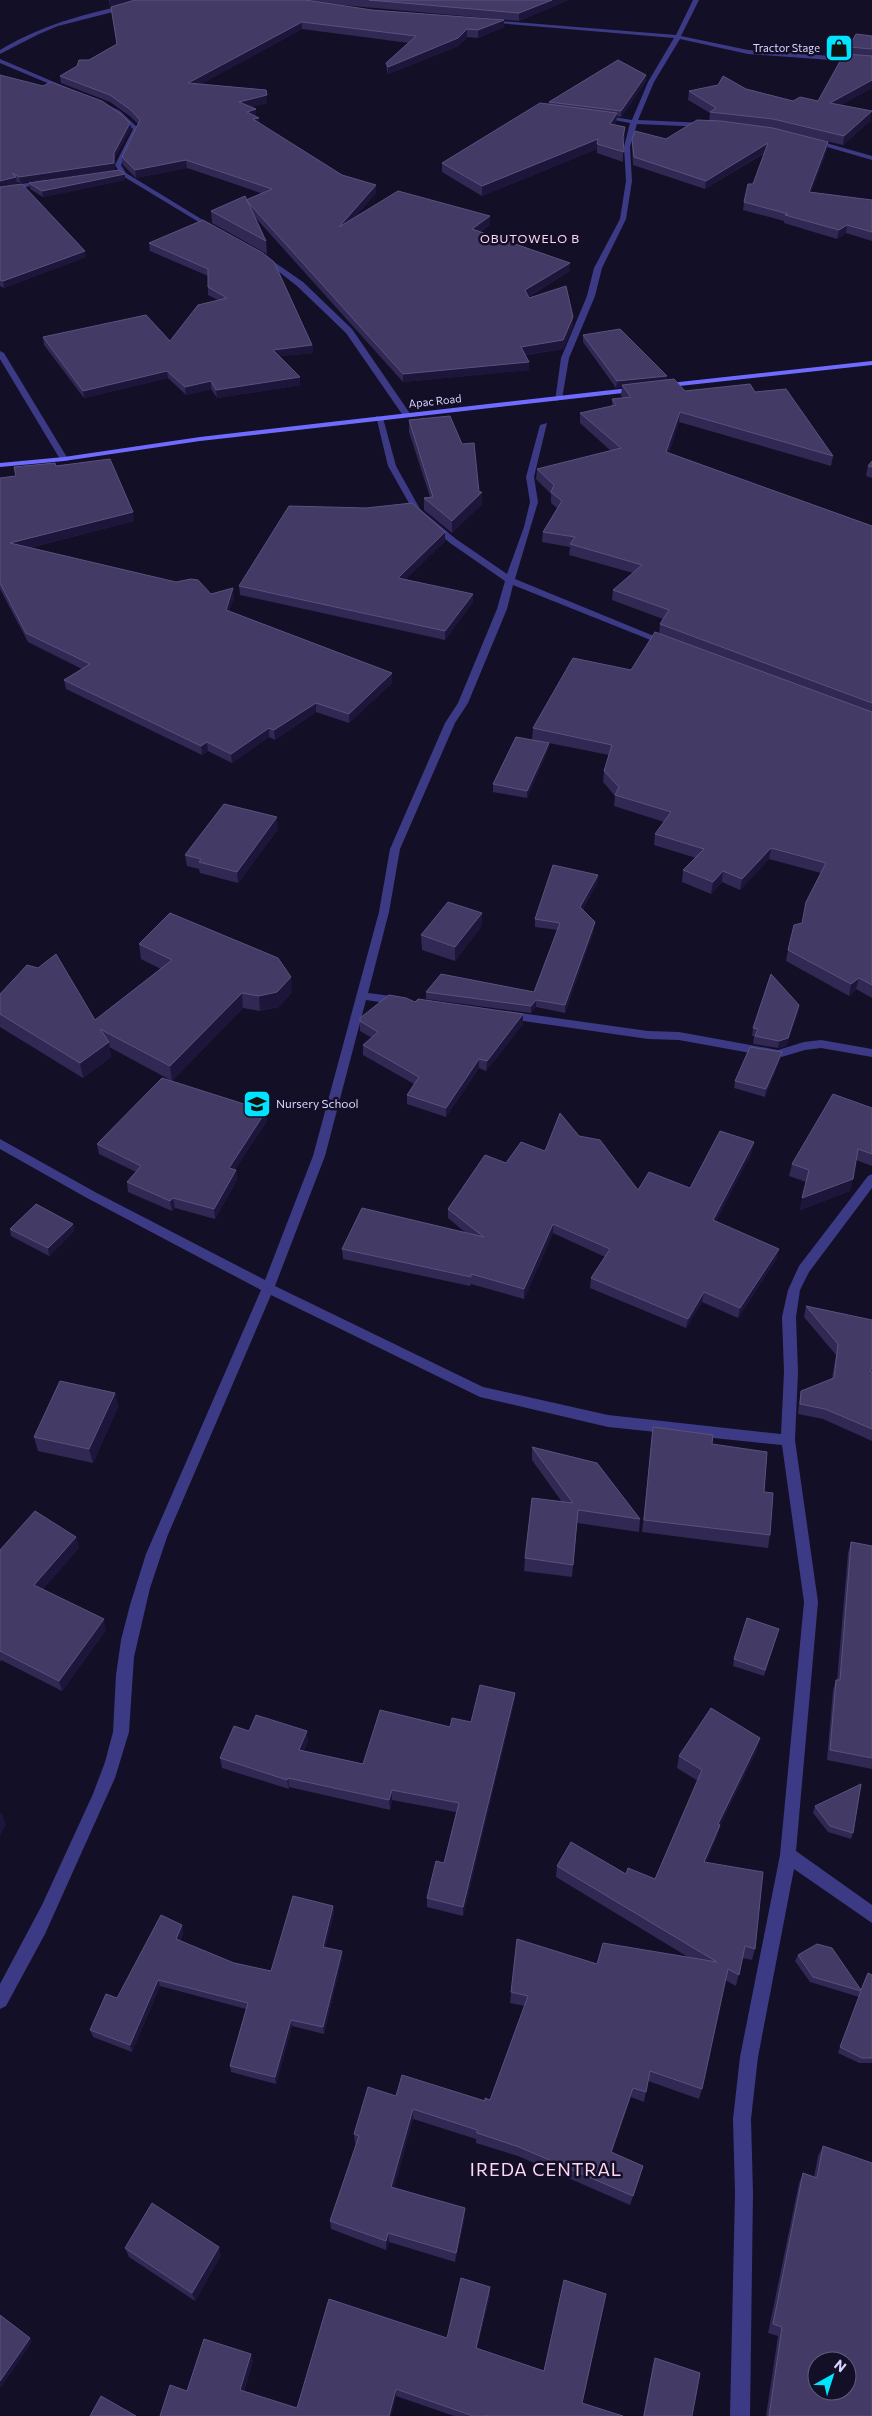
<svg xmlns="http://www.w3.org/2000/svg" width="872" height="2416" font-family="Commissioner,sans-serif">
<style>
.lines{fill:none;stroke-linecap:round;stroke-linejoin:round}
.minor{fill:#3d3a85;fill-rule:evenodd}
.secondary{fill:#6f6bff;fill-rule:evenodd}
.wall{fill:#312854}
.shaded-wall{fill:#1d163a}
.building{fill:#433a66;stroke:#5a527e;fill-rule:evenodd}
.labels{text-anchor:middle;stroke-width:5;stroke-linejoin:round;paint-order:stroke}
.far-poi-label{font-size:11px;fill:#d9d4ff;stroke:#130f26;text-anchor:end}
.far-street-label{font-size:11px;fill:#d9d4ff;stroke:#130f26}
.far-quarter-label{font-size:12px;letter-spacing:1px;fill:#ffd6f0;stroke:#130f26}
.poi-label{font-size:12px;fill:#d9d4ff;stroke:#130f26;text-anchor:start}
.near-quarter-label{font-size:18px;letter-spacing:1px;fill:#ffd6f0;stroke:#130f26}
</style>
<rect width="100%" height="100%" fill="#130f26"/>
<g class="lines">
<path class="minor" d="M 149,0 L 160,0 L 58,26 L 39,34 L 0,54 L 0,50 C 46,22 97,11 149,0 Z
M 693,0 L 699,0 L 681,36 L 748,50 L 872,59 L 872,63 L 748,54 L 680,39 L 654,82 L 638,120 L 706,123 L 709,125 L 706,127 L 637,124 L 630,147 L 632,181 L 626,219 L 602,268 L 595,296 L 569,358 L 562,399 L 555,401 L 561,358 L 587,296 L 594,268 L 620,219 L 626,181 L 624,147 L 630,123 L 598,117 L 601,115 L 632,120 L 648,82 L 674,38 L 485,22 L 488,20 L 676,35 Z
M 0,59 L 68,88 L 69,89 L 64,90 L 0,63 Z
M 96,99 L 120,111 L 139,129 L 121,165 L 126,173 L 216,228 L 216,230 L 212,230 L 121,175 L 115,165 L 133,129 L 116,113 L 94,102 Z
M 812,139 L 872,156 L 872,160 L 810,142 Z
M 44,180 L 47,182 L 46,183 L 0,192 L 0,188 Z
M 260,255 L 264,255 L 303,282 L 352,329 L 411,415 L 410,417 L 404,417 L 346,333 L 297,286 L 260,257 Z
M 0,351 L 4,353 L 68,459 L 67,461 L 60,459 L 0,359 Z
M 376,416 L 383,418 L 396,466 L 420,509 L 456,539 L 507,574 L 524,527 L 530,502 L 526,477 L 540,425 L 547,423 L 534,477 L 538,502 L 515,579 L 671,643 L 669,645 L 663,645 L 513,585 L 507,609 L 468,703 L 455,723 L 400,849 L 389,912 L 368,993 L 399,997 L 405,1001 L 399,1005 L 366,1000 L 325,1156 L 275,1286 L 483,1387 L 608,1415 L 781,1434 L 784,1372 L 782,1317 L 788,1290 L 799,1266 L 868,1176 L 872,1174 L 872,1188 L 809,1272 L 800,1290 L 796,1317 L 798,1372 L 795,1440 L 818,1602 L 796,1851 L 872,1905 L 872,1923 L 794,1869 L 758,2057 L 751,2119 L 753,2193 L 750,2416 L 730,2416 L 735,2193 L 733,2119 L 740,2057 L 780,1855 L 804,1602 L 782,1445 L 608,1427 L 480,1397 L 271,1295 L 167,1537 L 150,1588 L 134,1657 L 129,1732 L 115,1778 L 45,1934 L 6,2006 L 0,2009 L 0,1984 L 42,1905 L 93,1794 L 105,1762 L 113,1732 L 116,1675 L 121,1640 L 130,1605 L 146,1554 L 261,1290 L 87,1198 L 0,1149 L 0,1139 L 95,1192 L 265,1280 L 313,1156 L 379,912 L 390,849 L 445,723 L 458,703 L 497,609 L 505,581 L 450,543 L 414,512 L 388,466 Z
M 506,1011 L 648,1031 L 679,1032 L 778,1050 L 804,1042 L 821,1040 L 872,1049 L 872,1057 L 821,1048 L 805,1050 L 778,1058 L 679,1040 L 648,1039 L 502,1018 L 500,1015 L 502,1012 Z"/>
<path class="secondary" d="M 872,361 L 872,365 L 661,388 L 657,386 L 661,384 Z
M 638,387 L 642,389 L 641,391 L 200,441 L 64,461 L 0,467 L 0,463 L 64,457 L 200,437 Z"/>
</g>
<path class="wall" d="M 109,0 L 568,0 L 564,2 L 519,21 L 331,4 L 372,10 L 504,20 L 504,27 L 478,38 L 467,37 L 458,46 L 388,74 L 387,71 L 386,63 L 409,43 L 302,29 L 201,84 L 267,103 L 251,107 L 256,109 L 256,116 L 259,123 L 342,175 L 376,185 L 376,193 L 355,217 L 490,225 L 480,232 L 570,271 L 528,297 L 529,298 L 573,326 L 563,349 L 525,355 L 529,370 L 403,382 L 254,216 L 266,241 L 267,254 L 212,223 L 211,211 L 247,200 L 261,193 L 187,168 L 136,178 L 123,165 L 122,157 L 138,124 L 131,117 L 110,102 L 61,83 L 60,76 L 117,44 L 111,7 L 119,5 L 110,7 Z
M 872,36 L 872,88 L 841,105 L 871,120 L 843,145 L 797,134 L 828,142 L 827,150 L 811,192 L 872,200 L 872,241 L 846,233 L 837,239 L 784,223 L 784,221 L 743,210 L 744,202 L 753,184 L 765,153 L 705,189 L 633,165 L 632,147 L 632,139 L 666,139 L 709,121 L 710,113 L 688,100 L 689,91 L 746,89 L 793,101 L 818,101 L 848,55 L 849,47 Z
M 0,75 L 131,129 L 114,159 L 115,170 L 20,183 L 17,182 L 17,184 L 3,187 L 86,257 L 4,288 L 0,286 Z
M 646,75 L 646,81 L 621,117 L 617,116 L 616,123 L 615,125 L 625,137 L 623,143 L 623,162 L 597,153 L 597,149 L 482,196 L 442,172 L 442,163 L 548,104 L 549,102 Z
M 125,180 L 43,197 L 30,189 L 29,183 Z
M 203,220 L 312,345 L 313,353 L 280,356 L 300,377 L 300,385 L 217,398 L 211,389 L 186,395 L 168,378 L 84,398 L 44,345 L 43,337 L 170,341 L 218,300 L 208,295 L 208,276 L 150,251 L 149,243 Z
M 583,335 L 685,391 L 755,392 L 833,456 L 831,466 L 679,422 L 669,453 L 872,526 L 872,998 L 856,989 L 849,996 L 786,961 L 788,950 L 802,923 L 821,873 L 769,859 L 740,890 L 722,882 L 711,894 L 682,882 L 683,870 L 696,858 L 654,845 L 655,834 L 664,822 L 614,806 L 615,796 L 603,782 L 604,771 L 609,755 L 549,743 L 548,750 L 527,798 L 493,792 L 493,784 L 532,739 L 533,728 L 631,670 L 659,634 L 660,624 L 663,619 L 612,600 L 613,590 L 633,573 L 569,555 L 570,547 L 542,542 L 543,532 L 557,508 L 551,503 L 551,494 L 536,479 L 537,469 L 611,451 L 580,423 L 580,413 L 612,406 L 612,399 L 623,398 L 621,395 L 622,387 L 616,388 L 583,342 Z
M 409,420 L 479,492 L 482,504 L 452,533 L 424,510 L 424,498 L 430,497 L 409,432 Z
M 872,461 L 872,478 L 866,476 L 868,466 Z
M 56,466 L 134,521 L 29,548 L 211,594 L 234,597 L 229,611 L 392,673 L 392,683 L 349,723 L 316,712 L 275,740 L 269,737 L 232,763 L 208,751 L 202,755 L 66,689 L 64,680 L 82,669 L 28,642 L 0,589 L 0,478 L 16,476 Z
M 445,532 L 445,541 L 406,579 L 473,602 L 445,640 L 240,595 L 239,586 Z
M 278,829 L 238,883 L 200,873 L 199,869 L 187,866 L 185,855 Z
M 598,875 L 597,883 L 583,909 L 594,930 L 565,1013 L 536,1007 L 531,1013 L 426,999 L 426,992 L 534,992 L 558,930 L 535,927 L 535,919 Z
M 482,913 L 481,927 L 455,961 L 422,950 L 421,935 Z
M 139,944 L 292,992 L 279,1007 L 260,1011 L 243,1008 L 172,1081 L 109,1047 L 111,1057 L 83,1078 L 0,1027 L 0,994 L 95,1020 L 161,969 L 141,959 Z
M 415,1002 L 523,1014 L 523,1024 L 486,1071 L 479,1068 L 446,1117 L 407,1104 L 407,1095 L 414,1084 L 363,1055 L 363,1045 L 372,1038 L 360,1031 L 360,1021 Z
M 799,1005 L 798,1013 L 786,1046 L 778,1048 L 753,1044 L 754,1036 L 752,1036 L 753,1028 Z
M 782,1052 L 780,1059 L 765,1097 L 734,1088 L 735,1081 Z
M 872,1108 L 872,1166 L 856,1160 L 850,1191 L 800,1210 L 806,1182 L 789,1176 L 792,1164 Z
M 266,1111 L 267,1121 L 235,1169 L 236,1170 L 237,1180 L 215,1219 L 175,1208 L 172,1211 L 128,1192 L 127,1182 L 136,1172 L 99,1154 L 97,1144 Z
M 579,1136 L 638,1190 L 690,1188 L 752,1152 L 716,1221 L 777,1258 L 738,1318 L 702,1302 L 686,1328 L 590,1288 L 591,1278 L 605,1257 L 553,1233 L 524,1299 L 471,1284 L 470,1286 L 343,1259 L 342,1249 L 466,1233 L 448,1218 L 448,1209 L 506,1163 L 545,1151 Z
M 73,1224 L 74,1231 L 49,1256 L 11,1236 L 10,1229 Z
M 806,1306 L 872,1320 L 872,1441 L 823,1419 L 798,1414 L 799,1402 L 801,1391 L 832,1378 L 836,1355 L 804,1317 Z
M 115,1393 L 118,1407 L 93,1463 L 38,1451 L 34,1437 Z
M 653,1427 L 712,1444 L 764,1492 L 770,1535 L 768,1548 L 642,1532 Z
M 532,1447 L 640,1519 L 639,1532 L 577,1523 L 572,1577 L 524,1571 L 525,1558 L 562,1502 L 532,1460 Z
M 76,1537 L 79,1548 L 43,1589 L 106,1630 L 62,1691 L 1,1660 L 0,1662 L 0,1550 Z
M 851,1542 L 872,1546 L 872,1769 L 827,1760 L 833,1690 L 836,1680 L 837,1680 L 848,1553 Z
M 777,1636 L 764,1676 L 733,1666 L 734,1659 Z
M 515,1693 L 514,1703 L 463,1916 L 427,1907 L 427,1898 L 444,1863 L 456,1812 L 392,1800 L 390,1810 L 289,1787 L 289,1789 L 222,1768 L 220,1758 L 249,1731 L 308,1741 L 304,1751 L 363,1764 L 450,1727 L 471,1722 Z
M 757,1750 L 720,1825 L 717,1836 L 706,1862 L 755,1949 L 752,1960 L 742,1958 L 736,1986 L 725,1980 L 702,2089 L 699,2099 L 648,2081 L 644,2102 L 631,2097 L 612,2152 L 643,2166 L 630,2205 L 518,2156 L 476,2143 L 476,2139 L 413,2119 L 394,2188 L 465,2217 L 455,2262 L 389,2242 L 386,2250 L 331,2229 L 330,2221 L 356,2144 L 355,2143 L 354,2134 L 396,2096 L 485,2101 L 490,2100 L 525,2006 L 510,2003 L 511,1992 L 597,1964 L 688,1957 L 556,1877 L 557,1866 L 626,1874 L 655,1879 L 698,1781 L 677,1768 L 679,1756 Z
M 815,1806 L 853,1833 L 851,1839 L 828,1832 L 813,1813 Z
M 333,1906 L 334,1913 L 325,1948 L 342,1958 L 324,2034 L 292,2026 L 276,2084 L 231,2072 L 230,2066 L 246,2009 L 160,1986 L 132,2052 L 93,2037 L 90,2030 L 117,1998 L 182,1925 L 183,1933 L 180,1941 L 234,1963 L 271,1971 Z
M 798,1955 L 861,1990 L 872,1975 L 872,2063 L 859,2063 L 838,2053 L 859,1997 L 810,1982 L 795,1961 Z
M 823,2146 L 872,2416 L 766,2416 L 778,2336 L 768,2333 L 799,2183 L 803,2173 L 814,2177 L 818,2156 Z
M 125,2248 L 221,2255 L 195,2301 L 129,2257 Z
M 490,2287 L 490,2295 L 477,2348 L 582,2403 L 623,2416 L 454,2416 L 396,2396 L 391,2416 L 160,2416 L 187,2391 L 253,2361 L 244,2391 L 297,2408 L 447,2338 Z
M 655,2358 L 692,2416 L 643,2416 L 653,2365 Z"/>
<path class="shaded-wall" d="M 110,0 L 140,0 L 110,7 Z
M 552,0 L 568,0 L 564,2 L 519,21 L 519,13 Z
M 504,20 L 504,27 L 478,38 L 478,30 Z
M 302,22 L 302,29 L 189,91 L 188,83 Z
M 467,29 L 467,37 L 458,46 L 388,74 L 388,67 Z
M 646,75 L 646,81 L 621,117 L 621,111 Z
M 872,80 L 872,88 L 829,112 L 830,103 Z
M 267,95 L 267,103 L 239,110 L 239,102 Z
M 256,109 L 256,117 L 247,112 Z
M 872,111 L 871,120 L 843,145 L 844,136 Z
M 617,113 L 616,123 L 609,133 L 610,124 Z
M 259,118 L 260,126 L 253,119 Z
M 130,123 L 131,129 L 114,159 L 115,170 L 20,183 L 19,177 L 114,153 Z
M 625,127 L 625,137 L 622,147 L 623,137 Z
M 598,139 L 597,149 L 482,196 L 482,186 Z
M 828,142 L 827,150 L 808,200 L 809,192 Z
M 768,143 L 767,151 L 705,189 L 706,181 Z
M 186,160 L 187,168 L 136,178 L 135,170 Z
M 125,174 L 125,180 L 43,197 L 42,191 Z
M 16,177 L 17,184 L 0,188 L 0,181 Z
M 376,185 L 376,193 L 340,235 L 339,227 Z
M 490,216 L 490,225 L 471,237 L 472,229 Z
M 847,225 L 846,233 L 837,239 L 839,230 Z
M 85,251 L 86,257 L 4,288 L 3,281 Z
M 570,263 L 570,271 L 525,298 L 525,290 Z
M 573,317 L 573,326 L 563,349 L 521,355 L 521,347 Z
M 312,345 L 313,353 L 273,357 L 273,350 Z
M 529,362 L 529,370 L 403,382 L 403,374 Z
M 167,371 L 168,378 L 84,398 L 83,391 Z
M 667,376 L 666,382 L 622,385 L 622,387 L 616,388 L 617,381 Z
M 300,377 L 300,385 L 217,398 L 216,390 Z
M 211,381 L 211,389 L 186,395 L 185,387 Z
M 680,412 L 679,422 L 666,463 L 666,452 Z
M 482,492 L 482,504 L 452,533 L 452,521 Z
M 133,512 L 134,521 L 12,552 L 10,543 Z
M 445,532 L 445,541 L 399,586 L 398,578 Z
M 233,588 L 234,597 L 227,619 L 226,610 Z
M 473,594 L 473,602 L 445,640 L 445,631 Z
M 392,673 L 392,683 L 349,723 L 349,714 Z
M 316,703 L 316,712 L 275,740 L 274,730 Z
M 269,728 L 269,737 L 232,763 L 231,754 Z
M 207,742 L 208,751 L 202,755 L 201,746 Z
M 549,743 L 548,750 L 527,798 L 527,791 Z
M 277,817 L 278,829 L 238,883 L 237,872 Z
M 771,848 L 769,859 L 740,890 L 742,879 Z
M 723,871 L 722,882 L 711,894 L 713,882 Z
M 598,875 L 597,883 L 580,914 L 580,907 Z
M 482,913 L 481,927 L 455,961 L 455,947 Z
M 595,922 L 594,930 L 565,1013 L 565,1005 Z
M 291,977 L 292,992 L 279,1007 L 260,1011 L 259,996 Z
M 859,978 L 856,989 L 849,996 L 851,984 Z
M 242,993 L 243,1008 L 172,1081 L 170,1066 Z
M 536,1000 L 536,1007 L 531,1013 L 531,1006 Z
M 799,1005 L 798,1013 L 786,1046 L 778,1048 L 779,1041 Z
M 523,1014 L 523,1024 L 486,1071 L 487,1061 Z
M 109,1042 L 111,1057 L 83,1078 L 80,1063 Z
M 782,1052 L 780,1059 L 765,1097 L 766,1089 Z
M 479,1059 L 479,1068 L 446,1117 L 446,1108 Z
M 266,1111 L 267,1121 L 230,1178 L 229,1168 Z
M 754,1142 L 752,1152 L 712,1229 L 713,1220 Z
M 236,1170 L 237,1180 L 215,1219 L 214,1209 Z
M 853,1179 L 850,1191 L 800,1210 L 802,1198 Z
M 173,1198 L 175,1208 L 172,1211 L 170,1201 Z
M 73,1224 L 74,1231 L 49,1256 L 48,1248 Z
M 553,1224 L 553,1233 L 524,1299 L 524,1289 Z
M 779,1249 L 777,1258 L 738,1318 L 740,1308 Z
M 704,1292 L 702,1302 L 686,1328 L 688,1319 Z
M 115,1393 L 118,1407 L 93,1463 L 89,1449 Z
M 76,1537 L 79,1548 L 37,1596 L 34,1585 Z
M 104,1619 L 106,1630 L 62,1691 L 59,1681 Z
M 515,1693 L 514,1703 L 463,1916 L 463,1907 Z
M 307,1731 L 308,1741 L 301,1760 L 299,1750 Z
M 760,1738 L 757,1750 L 720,1825 L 717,1836 L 702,1873 L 704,1862 L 718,1824 Z
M 288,1778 L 289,1787 L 289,1789 L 287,1780 Z
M 392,1790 L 392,1800 L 390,1810 L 389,1800 Z
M 1,1812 L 6,1824 L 0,1836 L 0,1814 Z
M 333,1906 L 334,1913 L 324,1954 L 323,1947 Z
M 182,1925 L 183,1933 L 177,1946 L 176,1939 Z
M 342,1951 L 342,1958 L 324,2034 L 323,2027 Z
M 158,1980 L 160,1986 L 132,2052 L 130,2045 Z
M 291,2020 L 292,2026 L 276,2084 L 275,2077 Z
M 633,2088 L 631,2097 L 609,2161 L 611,2152 Z
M 413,2109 L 413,2119 L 392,2196 L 391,2187 Z
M 465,2208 L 465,2217 L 455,2262 L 456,2253 Z
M 388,2233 L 389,2242 L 386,2250 L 386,2241 Z
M 219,2247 L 221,2255 L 195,2301 L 192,2293 Z
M 490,2287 L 490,2295 L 475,2355 L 476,2348 Z
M 30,2338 L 32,2342 L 0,2389 L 0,2381 Z
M 251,2354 L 253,2361 L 242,2397 L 240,2390 Z
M 396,2389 L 396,2396 L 391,2416 L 389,2416 Z"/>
<path class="building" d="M 135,0 L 305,0 L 372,10 L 504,20 L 478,30 L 467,29 L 458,38 L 388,67 L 386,63 L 416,36 L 302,22 L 188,83 L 266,90 L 267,95 L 239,102 L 256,109 L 247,112 L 259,118 L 253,119 L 342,175 L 376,185 L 339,227 L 398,191 L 490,216 L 472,229 L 570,263 L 525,290 L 529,298 L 566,286 L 573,317 L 563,340 L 521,347 L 529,362 L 403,374 L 246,200 L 272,189 L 186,160 L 135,170 L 122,157 L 140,120 L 131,110 L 110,95 L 60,76 L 77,66 L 79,60 L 89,60 L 117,44 L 111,7 Z
M 369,0 L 552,0 L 519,13 Z
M 856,34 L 872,36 L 872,49 L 849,47 Z
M 844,54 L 872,56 L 872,80 L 830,103 L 872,111 L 844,136 L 773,119 L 710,112 L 716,108 L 689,91 L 718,85 L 723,76 L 746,89 L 793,101 L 800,97 L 818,101 Z
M 618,60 L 646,75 L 621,111 L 549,102 Z
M 0,75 L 43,86 L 51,82 L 102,101 L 122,115 L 130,123 L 114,153 L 114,163 L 19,177 L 12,173 L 16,177 L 0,181 Z
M 540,103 L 617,113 L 610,124 L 625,127 L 623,137 L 624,152 L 597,144 L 598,139 L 482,186 L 442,163 Z
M 697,120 L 721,121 L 773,128 L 828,142 L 809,192 L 872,200 L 872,232 L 847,225 L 839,230 L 785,215 L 788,214 L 744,202 L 748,184 L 753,184 L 768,143 L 706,181 L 634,157 L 632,139 L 635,131 L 666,139 Z
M 119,170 L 125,174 L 42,191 L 29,183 Z
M 22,184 L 85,251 L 3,281 L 0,280 L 0,187 Z
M 245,196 L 266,241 L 211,211 Z
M 203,220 L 263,253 L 274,262 L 312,345 L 273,350 L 300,377 L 216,390 L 211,381 L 185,387 L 167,371 L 83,391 L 43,337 L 146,315 L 170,341 L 198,305 L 227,298 L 208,287 L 208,269 L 149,243 Z
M 620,329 L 667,376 L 617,381 L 583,335 Z
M 674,379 L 685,391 L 750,384 L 755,392 L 786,389 L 833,456 L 680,412 L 666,452 L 872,526 L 872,703 L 660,624 L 669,610 L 613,590 L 642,565 L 570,544 L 575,537 L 543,532 L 562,501 L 551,492 L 554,485 L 537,469 L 621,448 L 580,413 L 616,405 L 612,399 L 631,397 L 622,385 Z
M 450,416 L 462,444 L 474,443 L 479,492 L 482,492 L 452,521 L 424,498 L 433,497 L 409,420 Z
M 110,459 L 133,512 L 10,543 L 176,582 L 191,579 L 198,580 L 211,594 L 233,588 L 226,610 L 392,673 L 349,714 L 316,703 L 274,730 L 269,728 L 231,754 L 207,742 L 201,746 L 64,680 L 90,664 L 26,633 L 0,583 L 0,478 L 16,476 L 14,467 L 55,463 L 56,466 Z
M 872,461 L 872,467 L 868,466 Z
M 412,503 L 445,532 L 398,578 L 473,594 L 445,631 L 239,586 L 289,506 L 366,508 Z
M 655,632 L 872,712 L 872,985 L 859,978 L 851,984 L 788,950 L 794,925 L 802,923 L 806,902 L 826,863 L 771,848 L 742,879 L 723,871 L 713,882 L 683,870 L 704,849 L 655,834 L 671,812 L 615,795 L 619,787 L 604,771 L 612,745 L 533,728 L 573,658 L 631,670 Z
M 516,737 L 549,743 L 527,791 L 493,784 Z
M 224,804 L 277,817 L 237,872 L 199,862 L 201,859 L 185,855 Z
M 553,865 L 598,875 L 580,907 L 595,922 L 565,1005 L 536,1000 L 531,1006 L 426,992 L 441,974 L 534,992 L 560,923 L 535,919 Z
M 448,902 L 482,913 L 455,947 L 421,935 Z
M 170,913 L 278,958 L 291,977 L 277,992 L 259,996 L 242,993 L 170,1066 L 100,1029 L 109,1042 L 80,1063 L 0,1014 L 0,994 L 27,965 L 38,968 L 56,954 L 95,1020 L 172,960 L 139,944 Z
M 771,974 L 799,1005 L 788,1038 L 779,1041 L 755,1036 L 758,1029 L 753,1028 Z
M 389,995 L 406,998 L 415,1002 L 418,999 L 523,1014 L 487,1061 L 479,1059 L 446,1108 L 407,1095 L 419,1077 L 363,1045 L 378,1032 L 360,1021 L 360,1018 Z
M 750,1047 L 782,1052 L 766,1089 L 735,1081 Z
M 162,1078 L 266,1111 L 229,1168 L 236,1170 L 214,1209 L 173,1198 L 170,1201 L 127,1182 L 141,1166 L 97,1144 Z
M 833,1094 L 872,1108 L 872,1154 L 858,1149 L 853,1179 L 802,1198 L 809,1170 L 792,1164 Z
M 560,1113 L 579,1136 L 600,1140 L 638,1190 L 649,1172 L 690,1188 L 720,1131 L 754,1142 L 713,1220 L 779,1249 L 740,1308 L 704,1292 L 688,1319 L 591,1278 L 610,1249 L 553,1224 L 524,1289 L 471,1274 L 471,1277 L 342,1249 L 362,1208 L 484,1237 L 448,1209 L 485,1155 L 506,1163 L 521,1142 L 545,1151 Z
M 36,1204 L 73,1224 L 48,1248 L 10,1229 Z
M 806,1306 L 872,1320 L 872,1368 L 870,1371 L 872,1372 L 872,1429 L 825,1409 L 800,1404 L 801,1391 L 834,1378 L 838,1344 Z
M 60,1381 L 115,1393 L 89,1449 L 34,1437 Z
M 653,1427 L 713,1435 L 712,1444 L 767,1452 L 764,1492 L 773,1493 L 770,1535 L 644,1520 Z
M 532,1447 L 597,1463 L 640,1519 L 578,1510 L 573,1565 L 525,1558 L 532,1498 L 573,1503 Z
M 35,1511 L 76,1537 L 34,1585 L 104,1619 L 59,1681 L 0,1651 L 0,1550 Z
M 851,1542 L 872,1546 L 872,1758 L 830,1750 L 836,1680 L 840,1680 Z
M 747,1618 L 779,1629 L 765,1670 L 734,1659 Z
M 480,1685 L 515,1693 L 463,1907 L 427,1898 L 436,1861 L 444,1863 L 459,1803 L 392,1790 L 389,1800 L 288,1778 L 287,1780 L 220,1758 L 234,1726 L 249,1731 L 256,1715 L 307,1731 L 299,1750 L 363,1764 L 380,1710 L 450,1727 L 452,1718 L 471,1722 Z
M 711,1708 L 760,1738 L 718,1824 L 720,1825 L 704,1862 L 763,1872 L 755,1949 L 745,1946 L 739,1975 L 728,1969 L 702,2089 L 650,2071 L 646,2092 L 633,2088 L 611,2152 L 643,2166 L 633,2196 L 519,2147 L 477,2133 L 477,2130 L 413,2109 L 391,2187 L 465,2208 L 456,2253 L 388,2233 L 386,2241 L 330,2221 L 359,2136 L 354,2134 L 368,2087 L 396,2096 L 402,2075 L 485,2101 L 485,2098 L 490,2100 L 528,1996 L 511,1992 L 517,1939 L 597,1964 L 603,1943 L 717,1962 L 557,1866 L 571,1842 L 626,1874 L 628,1868 L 655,1879 L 702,1770 L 679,1756 Z
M 861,1784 L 853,1833 L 830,1826 L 815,1806 Z
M 293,1896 L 333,1906 L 323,1947 L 342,1951 L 323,2027 L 291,2020 L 275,2077 L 230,2066 L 248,2003 L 158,1980 L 130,2045 L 90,2030 L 106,1994 L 117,1998 L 161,1915 L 182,1925 L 176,1939 L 234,1963 L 271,1971 Z
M 817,1944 L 832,1948 L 861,1990 L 868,1973 L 872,1975 L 872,2058 L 862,2058 L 840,2047 L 861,1991 L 813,1977 L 798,1955 Z
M 823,2146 L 872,2163 L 872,2416 L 769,2416 L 782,2327 L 773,2324 L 803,2173 L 817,2178 ZM 817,2361 L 847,2361 L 847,2391 L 817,2391 Z
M 152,2203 L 219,2247 L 192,2293 L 125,2248 Z
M 461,2278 L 490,2287 L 476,2348 L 544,2371 L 564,2280 L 606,2294 L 582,2403 L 623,2416 L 488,2416 L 486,2415 L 486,2416 L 473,2416 L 396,2389 L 389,2416 L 160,2416 L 170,2385 L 187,2391 L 204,2339 L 251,2354 L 240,2390 L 297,2408 L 329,2299 L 447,2338 Z
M 0,2315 L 30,2338 L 0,2381 Z
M 655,2358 L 700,2373 L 692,2416 L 644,2416 Z
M 101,2396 L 136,2416 L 90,2416 Z"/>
<defs>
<g id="shop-square" transform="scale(1.4375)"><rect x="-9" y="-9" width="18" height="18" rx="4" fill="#00e5ff" stroke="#130f26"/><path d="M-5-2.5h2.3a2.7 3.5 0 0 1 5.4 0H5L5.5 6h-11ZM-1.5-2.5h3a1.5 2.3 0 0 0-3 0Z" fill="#111"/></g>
<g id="school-square" transform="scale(1.4375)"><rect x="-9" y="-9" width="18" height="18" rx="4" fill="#00e5ff" stroke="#130f26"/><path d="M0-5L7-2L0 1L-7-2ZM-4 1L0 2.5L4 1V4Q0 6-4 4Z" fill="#111"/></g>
</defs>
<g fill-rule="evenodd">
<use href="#shop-square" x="839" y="48"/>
<use href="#school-square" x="257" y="1104"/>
</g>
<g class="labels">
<g class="far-poi-label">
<text x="820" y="52">Tractor Stage</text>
</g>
<g class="far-street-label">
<text transform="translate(435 401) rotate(-6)" y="4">Apac Road</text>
</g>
<g class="far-quarter-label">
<text x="530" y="243">OBUTOWELO B</text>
</g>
<g class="poi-label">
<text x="276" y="1108">Nursery School</text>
</g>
<g class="near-quarter-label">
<text x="546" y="2176">IREDA CENTRAL</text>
</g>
</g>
<g transform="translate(832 2376) rotate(39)"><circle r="24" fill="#130f26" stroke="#625e7d"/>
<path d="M0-4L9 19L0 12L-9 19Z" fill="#00e5ff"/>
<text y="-8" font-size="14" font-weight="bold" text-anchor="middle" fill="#d9d4ff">N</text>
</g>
</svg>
